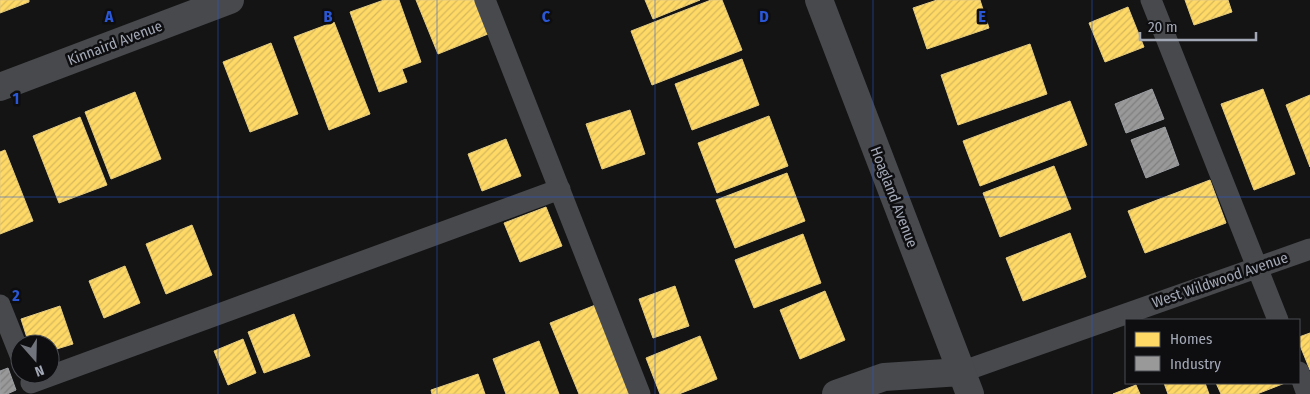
<svg xmlns="http://www.w3.org/2000/svg" width="1310" height="394" font-family="'Fira Sans Condensed',sans-serif">
<style>
.homes{fill:url(#homes-hatch);stroke:#e3ca7e}
.industry{fill:url(#industry-hatch);stroke:#9c9ea2}
.lines{fill:none;stroke-linecap:round;stroke-linejoin:round}
.service{stroke:#47494d;stroke-width:21}
.minor{stroke:#47494d;stroke-width:28}
.grid{fill:none;stroke:#2a57d5;stroke-width:1;stroke-opacity:0.55}
.labels{text-anchor:middle;stroke-width:5;stroke-linejoin:round;paint-order:stroke}
.street-label{font-size:15px;fill:#a3a8b6;stroke:#0e0e10}
.grid-label{font-size:16px;text-anchor:middle;font-weight:bold;fill:#2a57d5;stroke:#0e0e10;stroke-width:5;stroke-linejoin:round;paint-order:stroke}
</style>
<defs>
<pattern id="homes-hatch" width="6" height="6" patternUnits="userSpaceOnUse" patternTransform="scale(1.25)"><rect width="6" height="6" fill="#ffd966"/><path d="M-1 1l2-2M0 6l6-6M5 7l2-2" fill="none" stroke="#d6b85d"/></pattern>
<pattern id="industry-hatch" width="6" height="6" patternUnits="userSpaceOnUse" patternTransform="scale(1.25)"><rect width="6" height="6" fill="#999"/><path d="M-1 1l2-2M0 6l6-6M5 7l2-2" fill="none" stroke="#7f7f80"/></pattern>
</defs>
<rect width="100%" height="100%" fill="#141414"/>
<path class="homes" d="M 0,0 L 29,0 L 29,2 L 0,13 Z
M 384,0 L 399,0 L 421,62 L 402,69 L 407,82 L 379,92 L 350,12 Z
M 416,0 L 474,0 L 488,34 L 438,54 Z
M 645,0 L 700,0 L 653,19 Z
M 711,0 L 722,0 L 742,50 L 652,85 L 631,31 Z
M 937,0 L 980,0 L 989,28 L 927,49 L 913,8 Z
M 1185,0 L 1228,0 L 1232,12 L 1194,25 Z
M 1128,7 L 1144,47 L 1105,62 L 1089,23 Z
M 334,22 L 370,114 L 329,130 L 294,37 Z
M 271,43 L 298,114 L 250,132 L 223,62 Z
M 1030,44 L 1047,94 L 958,125 L 941,75 Z
M 742,59 L 759,105 L 692,130 L 675,84 Z
M 1263,89 L 1295,174 L 1254,190 L 1221,104 Z
M 135,92 L 161,159 L 111,179 L 85,112 Z
M 1310,95 L 1310,167 L 1286,105 Z
M 1070,101 L 1087,145 L 980,186 L 963,141 Z
M 630,110 L 645,154 L 602,169 L 586,124 Z
M 769,116 L 788,166 L 717,193 L 698,143 Z
M 80,117 L 107,185 L 59,203 L 33,136 Z
M 506,139 L 521,176 L 482,191 L 468,154 Z
M 5,150 L 33,221 L 0,234 L 0,152 Z
M 1054,166 L 1071,209 L 1000,237 L 983,193 Z
M 787,173 L 805,221 L 735,248 L 716,200 Z
M 1210,180 L 1226,223 L 1145,253 L 1128,211 Z
M 546,207 L 562,246 L 520,262 L 504,223 Z
M 192,225 L 212,275 L 166,294 L 146,244 Z
M 1070,233 L 1086,277 L 1023,301 L 1006,258 Z
M 803,234 L 821,283 L 754,308 L 735,260 Z
M 125,266 L 140,303 L 104,318 L 89,281 Z
M 675,286 L 689,326 L 653,338 L 639,299 Z
M 825,291 L 845,340 L 800,359 L 780,310 Z
M 598,304 L 629,394 L 579,394 L 550,323 Z
M 60,306 L 73,344 L 50,351 L 50,344 L 29,344 L 21,319 Z
M 294,314 L 310,356 L 264,373 L 248,332 Z
M 1310,333 L 1310,370 L 1299,343 L 1299,337 Z
M 700,336 L 717,379 L 679,394 L 660,394 L 646,358 Z
M 243,339 L 256,373 L 228,385 L 214,351 Z
M 539,341 L 559,394 L 506,394 L 493,359 Z
M 478,374 L 485,394 L 432,394 L 431,390 Z
M 1164,383 L 1205,383 L 1209,394 L 1168,394 Z
M 1216,383 L 1285,383 L 1257,394 L 1221,394 Z
M 1136,385 L 1140,394 L 1113,394 Z"/>
<path class="industry" d="M 1152,89 L 1164,119 L 1126,133 L 1115,104 Z
M 1165,127 L 1179,165 L 1146,178 L 1131,140 Z
M 8,368 L 16,390 L 7,394 L 0,394 L 0,371 Z"/>
<g class="lines">
<path class="service" d="M 485,0 L 640,394
M 1151,0 L 1278,320
M 0,305 L 20,355
M 961,372 L 1310,249
M 1299,372 L 1307,394
M 31,383 L 560,189"/>
<path class="minor" d="M 819,0 L 970,394
M 0,87 L 230,0
M 836,394 L 884,377 L 961,372"/>
</g>
<path class="grid" d="M 218,0 L 218,394M 437,0 L 437,394M 655,0 L 655,394M 873,0 L 873,394M 1092,0 L 1092,394M 0,197 L 1310,197"/>
<g class="labels">
<g class="street-label">
<text transform="translate(115 43) rotate(-21)" y="5">Kinnaird Avenue</text>
<text transform="translate(894 197) rotate(69)" y="5">Hoagland Avenue</text>
<text transform="translate(1220 280) rotate(-19)" y="5">West Wildwood Avenue</text>
</g>
</g>
<g class="grid-label">
<text x="109" y="22">A</text>
<text x="328" y="22">B</text>
<text x="546" y="22">C</text>
<text x="764" y="22">D</text>
<text x="982" y="22">E</text>
<text x="16" y="104">1</text>
<text x="16" y="301">2</text>
</g>
<rect x="1125" y="319" width="175" height="65" fill="#0e0e10" stroke="#4a4c52"/>
<rect x="1135" y="332" width="25" height="15" fill="#ffd966" stroke="#4a4c52"/>
<text x="1170" y="344" font-size="15" fill="#a3a8b6">Homes</text>
<rect x="1135" y="356" width="25" height="15" fill="#999999" stroke="#4a4c52"/>
<text x="1170" y="369" font-size="15" fill="#a3a8b6">Industry</text>
<g transform="translate(35 359) rotate(160)"><circle r="24" fill="#0e0e10" stroke="#4a4c52"/>
<path d="M0-4L9 19L0 12L-9 19Z" fill="#71747d"/>
<text y="-8" font-size="14" font-weight="bold" text-anchor="middle" fill="#a3a8b6">N</text>
</g>
<path d="M1140 32v8h116v-8" fill="none" stroke="#a3a8b6" stroke-width="2.5"/>
<text x="1148" y="32" font-size="15" fill="#a3a8b6" stroke="#0e0e10" stroke-width="4" paint-order="stroke">20 m</text>
</svg>
